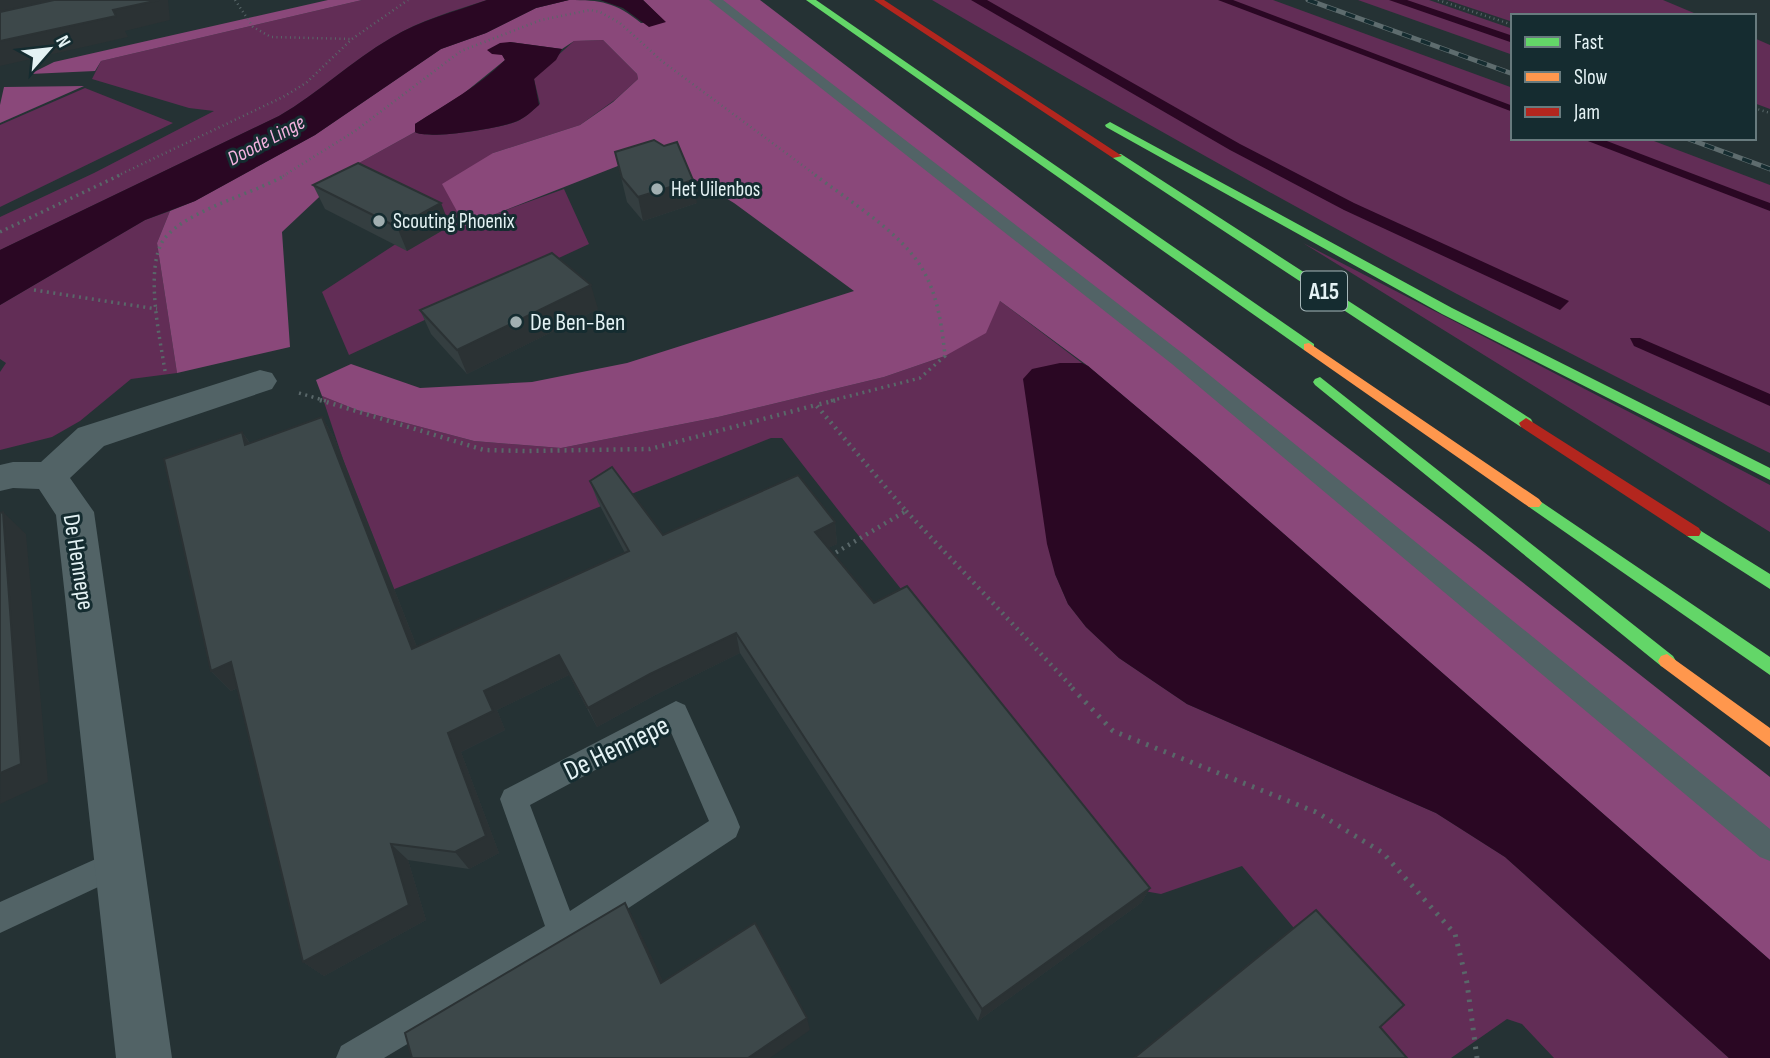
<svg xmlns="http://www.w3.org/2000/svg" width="1770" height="1058" font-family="'Sofia Sans Condensed',sans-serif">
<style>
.green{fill:#622d56}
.forest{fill:#8a487a}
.water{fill:#2a0723}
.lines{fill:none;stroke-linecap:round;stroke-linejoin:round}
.path-far3{stroke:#596769;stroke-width:2.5;stroke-dasharray:1 3.5;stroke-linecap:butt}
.path-far2{stroke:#596769;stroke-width:3.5;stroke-dasharray:2 4.5;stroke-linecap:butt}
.path-far1{stroke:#596769;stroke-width:4.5;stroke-dasharray:2 5;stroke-linecap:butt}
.path{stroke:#596769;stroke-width:5;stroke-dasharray:2.5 7;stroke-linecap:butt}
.lane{fill:#526366;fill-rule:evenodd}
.street{fill:#526366;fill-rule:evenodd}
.fast{fill:#63d668;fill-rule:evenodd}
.slow{fill:#ff974d;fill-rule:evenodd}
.jam{fill:#b3261e;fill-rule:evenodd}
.rail-casing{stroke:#5e6c6e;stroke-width:5}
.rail{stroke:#152c30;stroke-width:3.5;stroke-dasharray:10;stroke-linecap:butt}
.wall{fill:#343e40}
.shaded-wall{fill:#2b3234}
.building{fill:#3d484a;stroke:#2b3234;stroke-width:2}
.poi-dot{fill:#a1afb1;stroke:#152c30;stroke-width:2.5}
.labels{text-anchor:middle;stroke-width:6;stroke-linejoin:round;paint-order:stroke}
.far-water-label{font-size:21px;font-style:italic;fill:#f3b2df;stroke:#152c30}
.far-poi-label{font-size:21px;fill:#e4f2f4;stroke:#152c30;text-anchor:start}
.shield{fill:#152c30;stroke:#a6b7b9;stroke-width:2}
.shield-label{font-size:23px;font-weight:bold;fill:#e4f2f4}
.poi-label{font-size:24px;fill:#e4f2f4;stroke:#152c30;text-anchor:start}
.street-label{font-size:24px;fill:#e4f2f4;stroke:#152c30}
.near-street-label{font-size:28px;fill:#e4f2f4;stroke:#152c30}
</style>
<rect width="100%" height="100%" fill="#253234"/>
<path class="green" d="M 362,0 L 487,0 C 454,11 420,20 391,38 C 351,61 319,93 279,116 L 0,250 L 0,217 L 94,173 L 214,111 L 189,108 L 92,79 L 101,61 Z
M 932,0 L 1273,0 L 1513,88 L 1513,138 L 1646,138 L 1770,185 L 1770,453 C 1482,314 1208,160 932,0 Z
M 1358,0 L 1429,0 L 1513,29 L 1513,55 Z
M 1447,0 L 1663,0 L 1701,16 L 1513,16 L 1513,22 Z
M 1754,38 L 1770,45 L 1770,109 L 1754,103 Z
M 603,40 L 637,74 L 638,79 L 616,99 L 580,125 L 493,153 L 465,225 L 564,189 L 589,244 L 349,355 L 322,292 L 442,214 L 350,168 L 415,132 C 428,140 502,128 518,121 C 526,117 533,110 540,104 L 534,79 L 537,74 L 574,41 Z
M 85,88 L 173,123 L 0,207 L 0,125 Z
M 170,211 L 157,243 L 177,373 L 131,379 L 80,421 L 52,437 L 0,450 L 0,372 L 6,363 L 0,359 L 0,305 L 145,220 Z
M 1303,243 L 1770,485 L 1770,532 Z
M 1000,301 L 1082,363 L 1060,363 L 1055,574 L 1068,604 L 1086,627 L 1119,658 L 1187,704 L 1436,813 L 1505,857 L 1729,1058 L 1554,1058 L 1522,1024 L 1507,1019 L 1451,1058 L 1403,1058 L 1242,866 L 1161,894 L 1144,891 C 1024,739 900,591 782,438 L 771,438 L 387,592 L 322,396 L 357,410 L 474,441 L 561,448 L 718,417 L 884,377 L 945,356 Z"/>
<path class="forest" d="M 328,0 L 362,0 L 101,61 L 95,71 L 30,74 L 54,62 Z
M 569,0 C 601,0 615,2 641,23 L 665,22 L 643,0 L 760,0 L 1475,545 L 1770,777 L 1770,960 L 1196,457 L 1088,366 L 1000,301 L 986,333 L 945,356 L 884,377 L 718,417 L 561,448 L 474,441 L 357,410 L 322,396 L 316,380 L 351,364 L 420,388 L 532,382 L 627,363 L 854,291 L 734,203 L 651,153 L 465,226 L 442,184 L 493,153 L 580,125 L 613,102 L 638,79 L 637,74 L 603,40 L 574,41 L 562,49 L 510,42 L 492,54 L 502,54 L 505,60 L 463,94 L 415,124 L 415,132 L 350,168 L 282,232 L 290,347 L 177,373 L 157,243 L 170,211 L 195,201 L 315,135 L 441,49 L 486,33 L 536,8 Z
M 84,86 L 0,123 L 0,105 L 4,87 Z"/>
<path class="water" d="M 487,0 L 569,0 L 536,8 L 486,33 L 441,49 L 315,135 L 195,201 L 145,220 L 0,305 L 0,250 L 279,116 C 319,93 351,61 391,38 C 420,20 455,12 487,0 Z
M 600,0 L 643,0 L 666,22 L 649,27 L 623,8 Z
M 971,0 L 987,0 L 1240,144 L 1354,203 L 1569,301 L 1560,310 L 1344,210 L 1230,150 Z
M 1218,0 L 1233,0 L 1513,106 L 1513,112 Z
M 1389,0 L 1407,0 L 1513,36 L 1513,43 Z
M 510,42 L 562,49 L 556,60 L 534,79 L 539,105 C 532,111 525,118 517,121 C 501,128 428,140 415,132 L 415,124 C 446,104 479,86 505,60 L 502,55 L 492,54 L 487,50 L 500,43 Z
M 1580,138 L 1599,138 L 1751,196 L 1770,203 L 1770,211 Z
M 1630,338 L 1640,338 L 1770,394 L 1770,406 L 1634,346 Z
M 1060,363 L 1082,363 L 1088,366 L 1196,457 L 1770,960 L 1770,1058 L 1729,1058 L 1505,857 L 1436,813 L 1187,704 L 1119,658 L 1086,627 L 1068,604 L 1055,574 L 1047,544 L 1023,379 L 1032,369 Z"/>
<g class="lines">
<path class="path-far3" d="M 235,0 L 253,27 L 271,37 L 352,39
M 1438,0 L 1513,25
M 1754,108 L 1770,113
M 117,176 L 283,97 L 306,83 L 352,39 L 408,0
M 283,176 L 355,131 L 461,51 L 541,20 L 590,10 L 600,12 L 620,23 L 663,62 L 817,176"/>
<path class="path-far2" d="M 815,175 C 848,200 905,235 924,272 C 938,297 942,327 945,356 L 920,378 L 830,401
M 0,232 L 120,175
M 34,290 L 157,309
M 165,371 C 160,338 144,268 164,239 C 173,228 186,220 198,214 C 227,199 258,190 286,175
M 299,393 L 326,401"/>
<path class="path-far1" d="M 320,400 L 484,450 L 526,451 L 650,449 L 816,405
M 906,511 L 1074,689
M 830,556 L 906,511 L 816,405 L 837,400"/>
<path class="path" d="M 1072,688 L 1113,731 L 1316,812 L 1383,853 L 1455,934 L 1467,983 L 1477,1058"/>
<path class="lane" d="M 709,0 L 723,0 L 1186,356 L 1770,829 L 1770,861 L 1760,857 L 1172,364 Z
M 676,701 L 685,705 L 736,817 L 740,827 L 736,837 L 574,944 L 384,1058 L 336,1058 L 341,1046 L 545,926 L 500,799 L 504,790 ZM 670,730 L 709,821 L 570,911 L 530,805 Z
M 118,849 L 128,853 L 133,863 L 128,873 L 0,933 L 0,902 Z"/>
<path class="street" d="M 260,370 L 272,373 L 277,381 L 272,389 L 104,446 L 70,478 L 94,512 L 172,1058 L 116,1058 L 56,515 L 39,489 L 13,488 L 0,491 L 0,465 L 13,462 L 41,462 L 78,428 Z"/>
<path class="fast" d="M 806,0 L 816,0 L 1314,344 L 1314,350 L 1304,350 Z
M 1110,122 L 1452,308 L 1770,468 L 1770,480 L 1442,314 L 1106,127 L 1105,125 Z
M 1113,154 L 1121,154 L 1531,419 L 1533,423 L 1531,427 L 1521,427 L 1113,158 Z
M 1320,377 L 1673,656 L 1676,661 L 1673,666 L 1667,668 L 1661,666 L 1315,385 L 1313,382 L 1315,379 Z
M 1534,497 L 1770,657 L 1770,675 L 1529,507 L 1526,503 L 1529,499 Z
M 1693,526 L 1770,574 L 1770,589 L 1687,536 L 1685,532 L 1687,528 Z"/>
<path class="slow" d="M 1309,343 L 1539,499 L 1542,503 L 1539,507 L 1529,507 L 1304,350 L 1304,344 Z
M 1667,654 L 1770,728 L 1770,747 L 1661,666 L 1658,661 L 1661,656 Z"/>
<path class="jam" d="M 874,0 L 884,0 L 1122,156 L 1113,158 Z
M 1526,418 L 1699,528 L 1701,532 L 1699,536 L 1687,536 L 1521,427 L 1519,423 Z"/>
<g class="rail-casing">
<path id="rail" d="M 1308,0 L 1513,74
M 1686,138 L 1770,169"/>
</g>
<use href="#rail" class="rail"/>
</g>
<path class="wall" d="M 615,152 L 697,203 L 643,221 L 627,202 Z
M 313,185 L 450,226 L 407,251 L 325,209 Z
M 598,309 L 467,374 L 431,334 L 420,310 Z
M 322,417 L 335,439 L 417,647 L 625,553 L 598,502 L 590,481 L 663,535 L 835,522 L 837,544 L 828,548 L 874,603 L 1150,888 L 1141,903 L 978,1021 L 740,653 L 657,694 L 597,727 L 569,675 L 497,710 L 505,730 L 461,752 L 499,853 L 469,869 L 408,860 L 426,920 L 324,976 L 303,962 L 238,688 L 231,691 L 211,671 L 242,432 L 250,443 Z"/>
<path class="shaded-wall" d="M 0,0 L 78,0 L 0,17 Z
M 159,0 L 168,0 L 170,20 L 125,31 L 128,37 L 0,66 L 0,41 L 113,10 Z
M 693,180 L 697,203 L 643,221 L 638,197 Z
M 441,203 L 450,226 L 407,251 L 397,227 Z
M 591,285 L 598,309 L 467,374 L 457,350 Z
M 322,417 L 335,439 L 426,670 L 412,649 Z
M 242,432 L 257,454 L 245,445 Z
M 3,512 L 26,534 L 48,782 L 0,804 Z
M 835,522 L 837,544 L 817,553 L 815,532 Z
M 736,633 L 740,653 L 657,694 L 597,727 L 588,708 L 650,674 Z
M 559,655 L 569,675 L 497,710 L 505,730 L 461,752 L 499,853 L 469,869 L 455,852 L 448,733 L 484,691 Z
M 231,662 L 251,682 L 231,691 L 211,671 Z
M 391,844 L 408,860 L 426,920 L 324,976 L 303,962 Z
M 1150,888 L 1141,903 L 978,1021 L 982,1009 Z
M 625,903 L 634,919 L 670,996 L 661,983 Z
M 807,1018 L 810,1030 L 770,1058 L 748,1058 Z"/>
<path class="building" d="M 54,0 L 159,0 L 113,10 L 116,16 L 0,41 L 0,12 Z
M 654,140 L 664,146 L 677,142 L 693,180 L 638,197 L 622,178 L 615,152 Z
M 358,163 L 441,203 L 397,227 L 313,185 Z
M 552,253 L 591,285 L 457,350 L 420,310 Z
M 322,417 L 412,649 L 629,551 L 590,481 L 612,467 L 663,535 L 798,475 L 835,522 L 815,532 L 874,603 L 907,586 L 1150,888 L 982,1009 L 736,633 L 650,674 L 588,708 L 559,655 L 484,691 L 493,711 L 448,733 L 486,836 L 455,852 L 391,844 L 409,905 L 303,962 L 231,662 L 211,671 L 164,459 L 242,432 L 245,445 Z
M 3,512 L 21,764 L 0,773 L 0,513 Z
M 625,903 L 661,983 L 755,923 L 807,1018 L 748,1058 L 412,1058 L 405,1033 Z
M 1316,910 L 1404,1005 L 1380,1027 L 1407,1058 L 1134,1058 Z"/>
<g class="poi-dot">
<circle cx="657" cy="189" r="7"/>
<circle cx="379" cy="221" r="7"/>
<circle cx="516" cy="322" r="7"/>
</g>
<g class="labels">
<g class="far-water-label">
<text transform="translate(266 140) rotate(-28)" y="7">Doode Linge</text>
</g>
<g class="far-poi-label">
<text x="671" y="196">Het Uilenbos</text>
<text x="393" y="228">Scouting Phoenix</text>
</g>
<rect class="shield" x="1301" y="271.5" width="46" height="39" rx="5"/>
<g class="shield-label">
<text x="1324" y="299">A15</text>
</g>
<g class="poi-label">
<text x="530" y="330">De Ben-Ben</text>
</g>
<g class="street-label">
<text transform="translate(79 562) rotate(81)" y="8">De Hennepe</text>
</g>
<g class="near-street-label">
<text transform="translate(616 747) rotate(-26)" y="10">De Hennepe</text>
</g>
</g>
<rect x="1511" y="14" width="245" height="126" fill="#152c30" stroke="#687b7e" stroke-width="2"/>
<rect x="1525" y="37" width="35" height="10" fill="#63d668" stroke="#687b7e" stroke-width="2"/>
<text x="1574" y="49" font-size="21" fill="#e4f2f4">Fast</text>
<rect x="1525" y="72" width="35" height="10" fill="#ff974d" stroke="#687b7e" stroke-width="2"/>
<text x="1574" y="84" font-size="21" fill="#e4f2f4">Slow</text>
<rect x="1525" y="107" width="35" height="10" fill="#b3261e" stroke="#687b7e" stroke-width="2"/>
<text x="1574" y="119" font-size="21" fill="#e4f2f4">Jam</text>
<g transform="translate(49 49) rotate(62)" stroke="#152c30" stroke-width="5" paint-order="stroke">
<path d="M0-5L12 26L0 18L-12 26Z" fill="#e4f2f4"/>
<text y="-10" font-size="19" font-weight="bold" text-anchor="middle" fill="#e4f2f4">N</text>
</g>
</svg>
